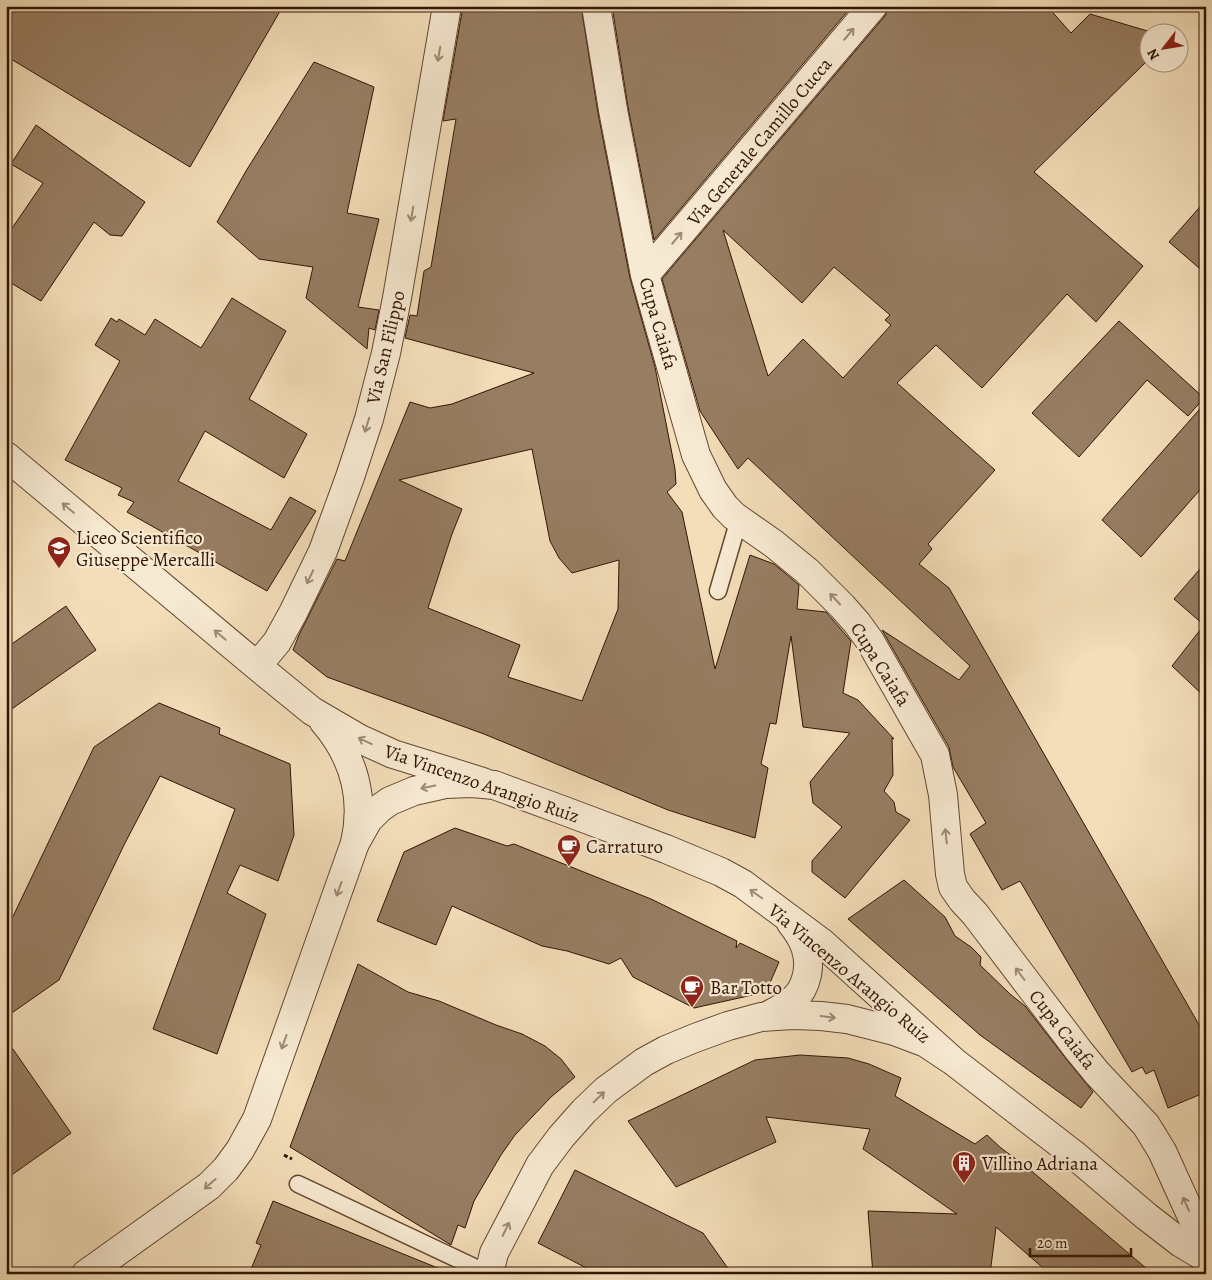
<svg xmlns="http://www.w3.org/2000/svg" width="1212" height="1280" font-family="Alegreya,serif">
<style>
.building{fill:#977d62;stroke:#331404;fill-rule:evenodd}
.lines{fill:none;stroke-linecap:round;stroke-linejoin:round}
.service-casing{stroke:#634631;stroke-width:19}
.minor-casing{stroke:#634631;stroke-width:30}
.tertiary-casing{stroke:#634631;stroke-width:30}
.path{stroke:#331404;stroke-width:3;stroke-dasharray:4 2.5;stroke-linecap:butt}
.service{stroke:#f7ead2;stroke-width:16}
.minor{stroke:#f7ead2;stroke-width:28}
.tertiary{stroke:#f7ead2;stroke-width:28}
.oneway{stroke:#9f8a75}
.labels{text-anchor:middle;stroke-width:4.5;stroke-linejoin:round;paint-order:stroke}
.street-label{font-size:19px;fill:#331404;stroke:#f7ead2}
.poi-label{font-size:19px;fill:#331404;stroke:#f7ead2;text-anchor:start}
</style>
<rect width="100%" height="100%" fill="#f3deb9"/>
<filter id="stains"><feTurbulence type="fractalNoise" baseFrequency=".004" numOctaves="4"/><feColorMatrix values="0 0 0 0 .2 0 0 0 0 .09 0 0 0 0 .02 0 0 0 .5 -.17"/></filter>
<radialGradient id="worn" r=".72"><stop offset=".6" stop-color="#630" stop-opacity="0"/><stop offset="1" stop-color="#630" stop-opacity=".3"/></radialGradient>
<path class="building" d="M 6,6 L 283,6 L 190,167 L 6,56 Z
M 463,6 L 581,6 L 598,113 L 630,278 L 655,367 L 675,469 L 676,484 L 667,492 L 682,512 L 715,669 L 750,555 L 774,564 L 799,585 L 797,609 L 826,612 L 851,641 L 843,693 L 858,700 L 894,739 L 892,738 L 893,775 L 884,791 L 894,802 L 896,812 L 910,820 L 845,898 L 812,872 L 812,861 L 842,827 L 813,803 L 810,782 L 850,733 L 803,727 L 791,636 L 776,724 L 770,723 L 761,764 L 768,768 L 755,838 L 668,810 L 484,734 L 327,677 L 293,650 L 299,635 L 337,559 L 345,561 L 410,402 L 430,408 L 452,404 L 534,373 L 405,338 L 410,315 L 417,316 L 424,271 L 431,267 L 456,119 L 443,121 ZM 532,449 L 550,541 L 559,558 L 572,573 L 619,560 L 618,609 L 582,701 L 508,677 L 520,645 L 428,608 L 452,534 L 462,509 L 399,480 Z
M 612,6 L 852,6 L 654,240 L 628,107 Z
M 888,6 L 1047,6 L 1071,33 L 1090,14 L 1151,32 L 1150,32 L 1150,58 L 1034,172 L 1143,266 L 1096,322 L 1067,294 L 982,388 L 936,345 L 897,383 L 995,470 L 928,544 L 932,549 L 919,564 L 949,588 L 1206,1037 L 1206,1092 L 1168,1108 L 1154,1070 L 1146,1074 L 1142,1067 L 1132,1072 L 1020,881 L 1002,890 L 970,834 L 986,823 L 953,767 L 949,747 L 882,630 L 959,680 L 970,666 L 748,458 L 738,469 L 700,411 L 662,279 L 885,16 L 888,9 ZM 723,230 L 802,303 L 834,267 L 890,315 L 885,320 L 891,325 L 843,378 L 803,339 L 768,376 Z
M 314,62 L 374,87 L 347,213 L 379,219 L 358,307 L 379,310 L 375,330 L 369,328 L 367,349 L 306,298 L 313,267 L 259,259 L 217,222 L 246,171 Z
M 36,125 L 145,202 L 122,236 L 110,235 L 94,222 L 41,301 L 6,280 L 6,237 L 43,183 L 11,164 Z
M 1206,200 L 1206,274 L 1169,242 Z
M 232,298 L 286,331 L 249,399 L 307,434 L 284,478 L 205,431 L 178,481 L 271,530 L 290,497 L 316,511 L 267,591 L 127,512 L 134,502 L 118,495 L 122,488 L 65,460 L 120,361 L 95,345 L 111,318 L 117,322 L 119,319 L 145,335 L 155,319 L 201,348 Z
M 1119,321 L 1204,398 L 1188,416 L 1147,380 L 1079,457 L 1032,413 Z
M 1206,402 L 1206,483 L 1141,557 L 1102,520 Z
M 1206,562 L 1206,698 L 1172,666 L 1204,625 L 1174,599 Z
M 66,606 L 96,650 L 6,713 L 6,648 Z
M 159,703 L 220,728 L 219,734 L 290,764 L 294,835 L 278,881 L 240,865 L 227,893 L 266,914 L 217,1054 L 153,1029 L 235,809 L 160,776 L 125,843 L 59,980 L 6,1017 L 6,931 L 94,747 Z
M 455,828 L 507,846 L 514,844 L 651,899 L 737,941 L 736,948 L 740,943 L 779,962 L 766,992 L 694,1008 L 633,977 L 621,958 L 609,964 L 567,951 L 542,946 L 452,906 L 436,945 L 377,921 L 404,852 Z
M 904,880 L 945,917 L 955,936 L 971,947 L 981,957 L 980,965 L 1010,994 L 1025,1006 L 1067,1060 L 1093,1092 L 1081,1108 L 980,1035 L 848,919 Z
M 358,964 L 408,992 L 439,1001 L 496,1025 L 522,1034 L 545,1046 L 561,1059 L 575,1077 L 551,1097 L 515,1135 L 501,1155 L 474,1201 L 465,1228 L 458,1225 L 451,1245 L 290,1147 Z
M 6,1039 L 71,1133 L 6,1179 Z
M 800,1055 L 848,1058 L 869,1064 L 901,1078 L 895,1096 L 975,1144 L 987,1135 L 1001,1148 L 1028,1168 L 1153,1274 L 1050,1274 L 996,1227 L 990,1274 L 873,1274 L 868,1211 L 957,1214 L 863,1149 L 870,1129 L 766,1117 L 776,1142 L 676,1187 L 628,1121 L 755,1060 Z
M 575,1170 L 703,1233 L 732,1274 L 598,1274 L 538,1243 Z
M 273,1201 L 450,1273 L 450,1274 L 249,1274 L 261,1245 L 256,1243 Z"/>
<g class="lines">
<g class="service-casing">
<path id="service" d="M 718,591 L 739,519
M 298,1184 L 489,1274"/>
</g>
<g class="minor-casing">
<path id="minor" d="M 596,6 L 613,110 L 645,275 L 696,455 L 713,490 L 725,507 L 734,516 L 774,544 L 807,571 L 842,606 L 857,623 L 870,641 L 935,755 L 943,795 L 950,874 L 953,887 L 962,900 L 975,914 L 1079,1051 L 1097,1073 L 1146,1125 L 1162,1151 L 1206,1248
M 645,275 L 873,6
M 6,456 L 257,666 L 312,711 L 360,739 L 393,754 L 483,782
M 257,666 L 277,642 L 293,613 L 323,551 L 350,477 L 369,419 L 386,353 L 397,298 L 447,6
M 324,722 C 354,757 365,799 355,843"/>
</g>
<g class="tertiary-casing">
<path id="tertiary" d="M 767,1016 C 776,1011 786,1007 794,999 C 801,993 805,984 807,975 C 811,955 804,939 791,923
M 86,1274 L 209,1186 L 226,1169 L 240,1150 L 257,1119 L 355,843 L 368,820 L 380,808 L 390,801 L 414,791 L 445,784 L 472,783 L 494,785 L 562,810 L 666,849 L 721,872 L 743,884 L 821,942 L 953,1061
M 489,1274 L 494,1253 L 540,1165 L 561,1137 L 584,1111 L 606,1090 L 644,1062 L 666,1050 L 695,1038 L 728,1026 L 761,1017 L 793,1015 L 821,1016 L 847,1019 L 894,1031 L 926,1043 L 953,1061 L 1072,1153 L 1146,1216 L 1181,1243 L 1206,1258"/>
</g>
<path class="path" d="M 284,1155 L 292,1159"/>
<use href="#service" class="service"/>
<use href="#minor" class="minor"/>
<use href="#tertiary" class="tertiary"/>
</g>
<defs><path id="oneway-shaft" d="M-6 0H5M1.5-3L5.5 0L1.5 3" fill="none" stroke-width="1.6" stroke-linecap="round" stroke-linejoin="round" transform="scale(1.25)"/></defs>
<g class="oneway">
<use href="#oneway-shaft" transform="translate(849 34) rotate(-50)"/>
<use href="#oneway-shaft" transform="translate(439 54) rotate(100)"/>
<use href="#oneway-shaft" transform="translate(412 214) rotate(100)"/>
<use href="#oneway-shaft" transform="translate(677 238) rotate(-50)"/>
<use href="#oneway-shaft" transform="translate(367 425) rotate(107)"/>
<use href="#oneway-shaft" transform="translate(68 508) rotate(-140)"/>
<use href="#oneway-shaft" transform="translate(310 577) rotate(116)"/>
<use href="#oneway-shaft" transform="translate(835 599) rotate(-133)"/>
<use href="#oneway-shaft" transform="translate(220 635) rotate(-140)"/>
<use href="#oneway-shaft" transform="translate(365 741) rotate(-155)"/>
<use href="#oneway-shaft" transform="translate(428 787) rotate(168)"/>
<use href="#oneway-shaft" transform="translate(946 836) rotate(-96)"/>
<use href="#oneway-shaft" transform="translate(339 889) rotate(110)"/>
<use href="#oneway-shaft" transform="translate(756 894) rotate(-145)"/>
<use href="#oneway-shaft" transform="translate(1020 974) rotate(-127)"/>
<use href="#oneway-shaft" transform="translate(828 1017) rotate(7)"/>
<use href="#oneway-shaft" transform="translate(284 1042) rotate(110)"/>
<use href="#oneway-shaft" transform="translate(599 1097) rotate(-44)"/>
<use href="#oneway-shaft" transform="translate(210 1184) rotate(139)"/>
<use href="#oneway-shaft" transform="translate(1186 1204) rotate(-114)"/>
<use href="#oneway-shaft" transform="translate(506 1229) rotate(-64)"/>
</g>
<defs>
<g id="school-pin" transform="scale(1.25)"><path d="M0 17L-7.5 6A9.5 9.5 0 1 1 7.5 6Z" fill="#8f2418" stroke="#f7ead2"/><path d="M0-5L7-2L0 1L-7-2ZM-4 1L0 2.5L4 1V4Q0 6-4 4Z" fill="#fff"/></g>
<g id="cafe-pin" transform="scale(1.25)"><path d="M0 17L-7.5 6A9.5 9.5 0 1 1 7.5 6Z" fill="#8f2418" stroke="#f7ead2"/><path d="M-5.5-4.5H6V0H3Q3 3.5 0 3.5H-2.5Q-5.5 3.5-5.5 0ZM3-3.2v2h1.7v-2ZM-6 4.5H4V6H-6Z" fill="#fff"/></g>
<g id="building-pin" transform="scale(1.25)"><path d="M0 17L-7.5 6A9.5 9.5 0 1 1 7.5 6Z" fill="#8f2418" stroke="#f7ead2"/><path d="M-4-6H4V6H1V3H-1V6H-4ZM-2.5-4.3h1.7v1.8h-1.7ZM.8-4.3h1.7v1.8H.8ZM-2.5-1h1.7V.8h-1.7ZM.8-1h1.7V.8H.8Z" fill="#fff"/></g>
</defs>
<g fill-rule="evenodd">
<use href="#school-pin" x="59" y="548"/>
<use href="#cafe-pin" x="569" y="846"/>
<use href="#cafe-pin" x="692" y="987"/>
<use href="#building-pin" x="964" y="1163"/>
</g>
<g class="labels">
<g class="street-label">
<text transform="translate(759 141) rotate(-50)" y="7">Via Generale Camillo Cucca</text>
<text transform="translate(659 323) rotate(74)" y="7">Cupa Caiafa</text>
<text transform="translate(385 347) rotate(-77)" y="7">Via San Filippo</text>
<text transform="translate(881 664) rotate(58)" y="7">Cupa Caiafa</text>
<text transform="translate(482 783) rotate(19)" y="7">Via Vincenzo Arangio Ruiz</text>
<text transform="translate(850 973) rotate(40)" y="7">Via Vincenzo Arangio Ruiz</text>
<text transform="translate(1063 1029) rotate(52)" y="7">Cupa Caiafa</text>
</g>
<g class="poi-label">
<text x="76" y="544">Liceo Scientifico<tspan x="76" dy="22">Giuseppe Mercalli</tspan></text>
<text x="586" y="853">Carraturo</text>
<text x="710" y="994">Bar Totto</text>
<text x="982" y="1170">Villino Adriana</text>
</g>
</g>
<rect width="1212" height="1280" fill="none" stroke="#f3deb9" stroke-width="25"/>
<rect x="8" y="8" width="1197" height="1265" fill="none" stroke="#331404" stroke-width="2.5"/>
<rect x="12" y="12" width="1187" height="1255" fill="none" stroke="#331404"/>
<g transform="translate(1164 48) rotate(239)"><circle r="24" fill="#f7ead2" stroke="#a99480"/>
<path d="M0-4L9 19L0 12L-9 19Z" fill="#8f2418"/>
<text y="-8" font-size="14" font-weight="bold" text-anchor="middle" fill="#331404">N</text>
</g>
<path d="M1030 1248v8h101v-8" fill="none" stroke="#331404" stroke-width="2.5"/>
<text x="1037" y="1248" font-size="15" fill="#331404" stroke="#f7ead2" stroke-width="4" paint-order="stroke">20 m</text>
<rect width="100%" height="100%" filter="url(#stains)"/>
<rect width="100%" height="100%" fill="url(#worn)"/>
</svg>
